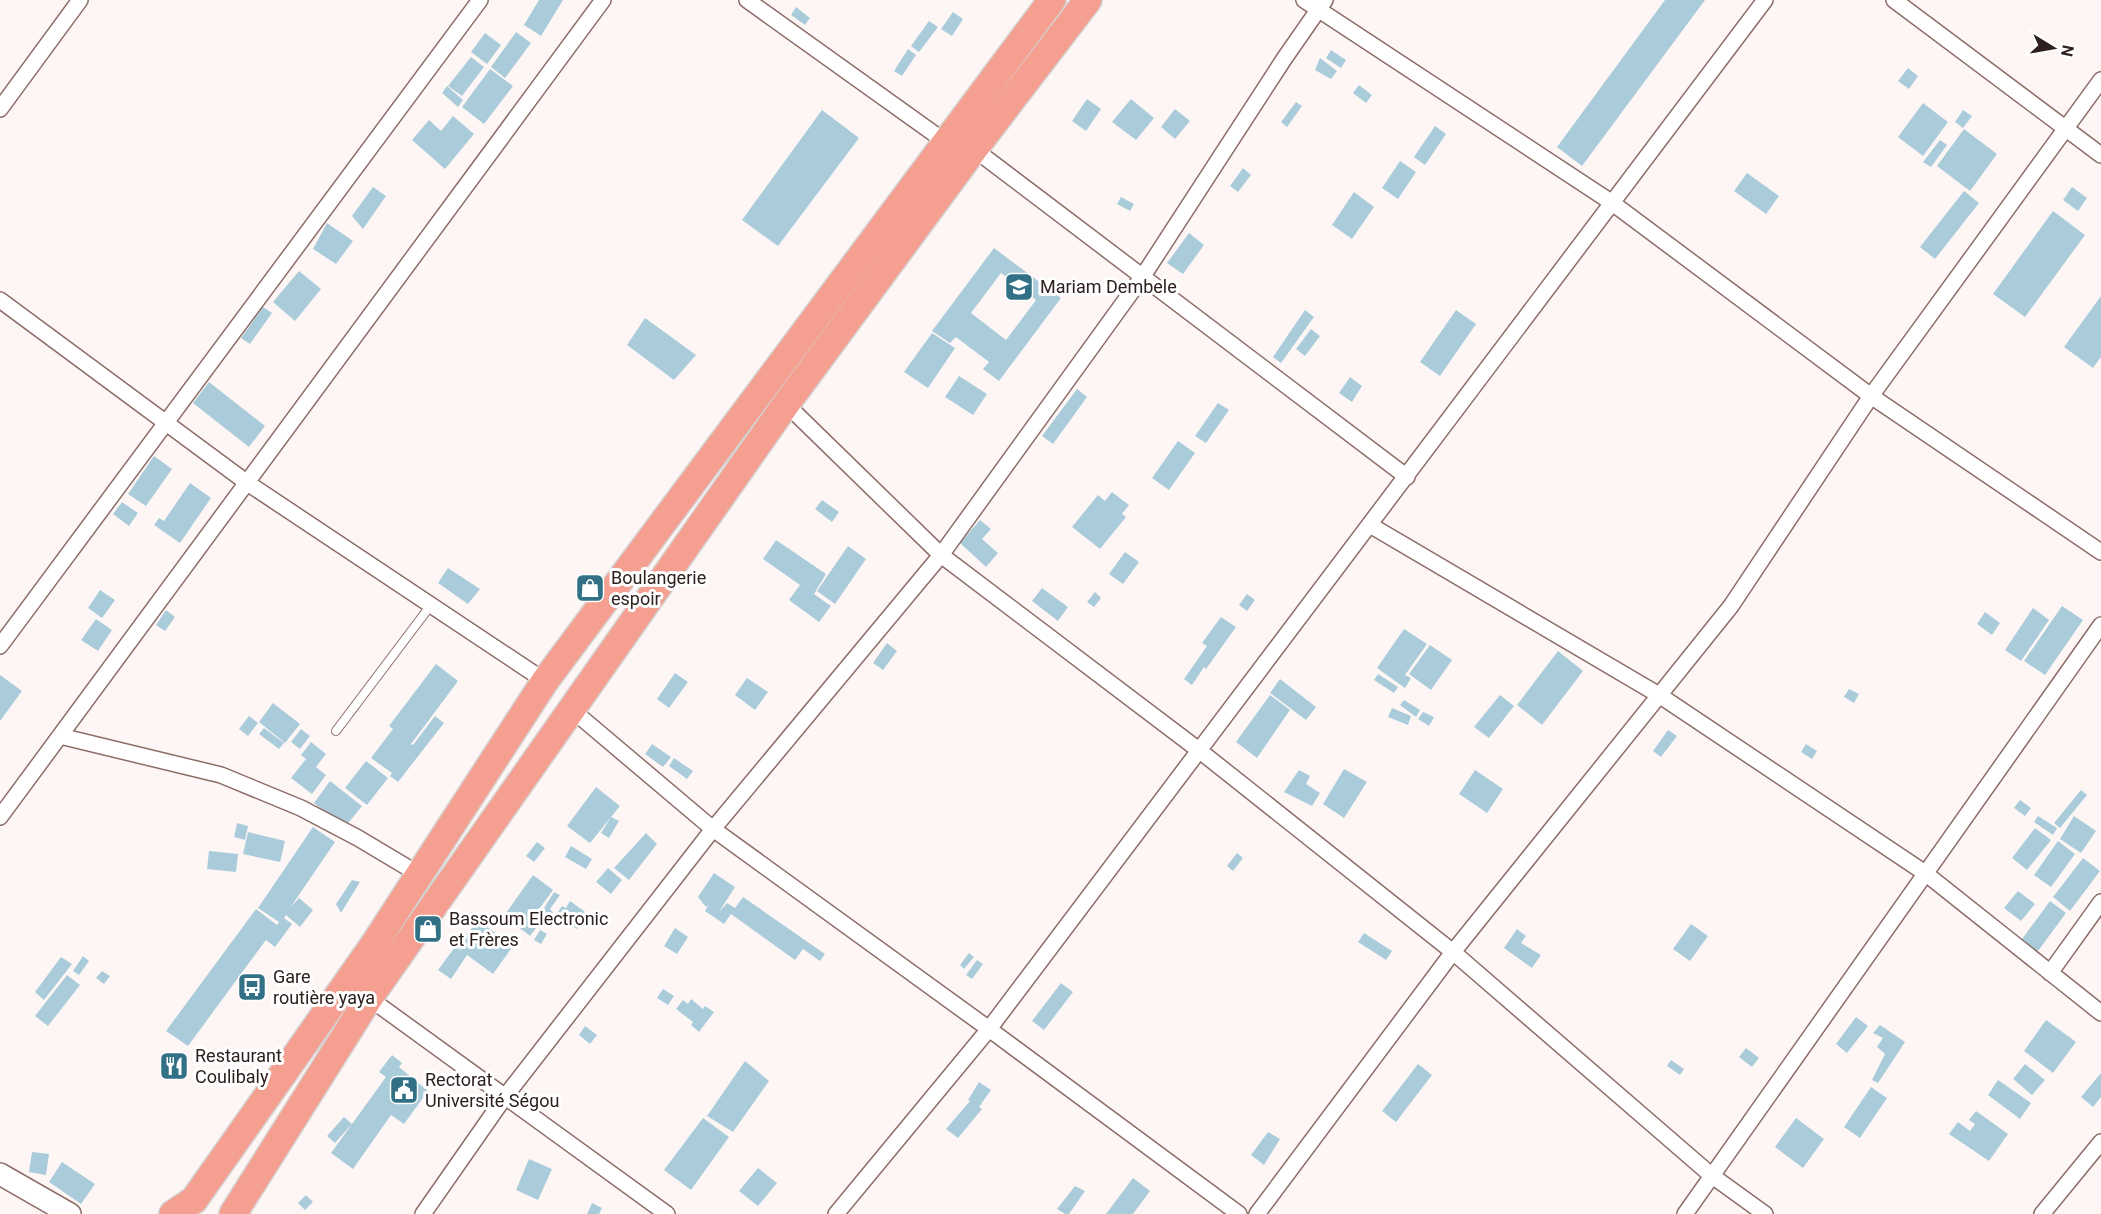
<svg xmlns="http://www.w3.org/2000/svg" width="2101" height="1214" font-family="Roboto,sans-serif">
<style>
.building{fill:#aaccda;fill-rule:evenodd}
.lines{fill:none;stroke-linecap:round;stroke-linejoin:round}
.lane-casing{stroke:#8d6d67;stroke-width:10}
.street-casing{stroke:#8d6d67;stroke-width:18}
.secondary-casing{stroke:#8d6d67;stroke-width:24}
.highway-casing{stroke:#d5d2d2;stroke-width:30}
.lane{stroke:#fff;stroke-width:8}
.street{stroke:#fff;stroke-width:15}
.secondary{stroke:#fff;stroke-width:21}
.highway{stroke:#f49f90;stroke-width:27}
.labels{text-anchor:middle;stroke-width:6;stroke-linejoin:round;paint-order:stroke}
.poi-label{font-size:18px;fill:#2d201e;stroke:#fff;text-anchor:start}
</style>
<rect width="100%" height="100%" fill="#fef6f5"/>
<path class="building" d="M 539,0 L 563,0 L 541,36 L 524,25 Z
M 1665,0 L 1705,0 L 1582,166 L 1557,147 Z
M 796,7 L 810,18 L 805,25 L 791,15 Z
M 953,12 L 963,19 L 952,36 L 941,29 Z
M 929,21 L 938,27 L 919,52 L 911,46 Z
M 516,32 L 531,43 L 505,78 L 491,67 Z
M 485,33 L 501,45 L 487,64 L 471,52 Z
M 908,49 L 916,55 L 902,76 L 894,71 Z
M 1331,50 L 1346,60 L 1341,68 L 1326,58 Z
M 471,57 L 484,67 L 462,96 L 448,86 Z
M 1320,58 L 1337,71 L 1331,79 L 1315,70 Z
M 1908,68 L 1918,76 L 1909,89 L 1898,81 Z
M 490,69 L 513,86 L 484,124 L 462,107 Z
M 1359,85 L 1372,95 L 1366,103 L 1353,93 Z
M 447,86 L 463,100 L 458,107 L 442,93 Z
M 1087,99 L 1101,109 L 1086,131 L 1072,121 Z
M 1131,99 L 1154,118 L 1136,140 L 1112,122 Z
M 1296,102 L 1302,106 L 1287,127 L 1281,122 Z
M 1923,103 L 1948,122 L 1923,156 L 1898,137 Z
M 1175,109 L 1190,121 L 1175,139 L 1161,127 Z
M 822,110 L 859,138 L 778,246 L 742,220 Z
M 1963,110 L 1972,116 L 1963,128 L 1955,122 Z
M 453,116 L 474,134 L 445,169 L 412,140 L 429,120 L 441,131 Z
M 1435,126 L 1446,134 L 1425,165 L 1414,157 Z
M 1964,129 L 1997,154 L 1970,191 L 1937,166 Z
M 1940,140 L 1947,145 L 1931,167 L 1923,162 Z
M 1400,161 L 1416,172 L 1398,199 L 1382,188 Z
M 1243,168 L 1251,175 L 1238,192 L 1230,186 Z
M 1747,173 L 1779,196 L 1766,214 L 1734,191 Z
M 373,187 L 386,196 L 363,229 L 352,216 Z
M 2072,187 L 2087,198 L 2078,211 L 2063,200 Z
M 1964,191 L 1979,203 L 1935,259 L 1920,247 Z
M 1354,192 L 1374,207 L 1352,239 L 1332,225 Z
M 1121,197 L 1134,204 L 1130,211 L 1117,204 Z
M 2053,211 L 2085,235 L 2025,317 L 1993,294 Z
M 327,223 L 353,241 L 336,264 L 313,249 Z
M 1189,233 L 1204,245 L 1183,274 L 1167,263 Z
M 994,248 L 1061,298 L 999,381 L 983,369 L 989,362 L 956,337 L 950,343 L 932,331 ZM 1001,273 L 1036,300 L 1006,340 L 971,313 Z
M 299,271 L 321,289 L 295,321 L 273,302 Z
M 2101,296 L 2101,357 L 2093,368 L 2064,347 Z
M 263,307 L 272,313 L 250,344 L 241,338 Z
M 1305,310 L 1314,317 L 1281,363 L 1273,357 Z
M 1456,310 L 1476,324 L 1440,376 L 1420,362 Z
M 645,318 L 696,355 L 674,380 L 627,345 Z
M 1311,329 L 1320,336 L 1305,356 L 1296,349 Z
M 932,333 L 955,348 L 928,388 L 904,372 Z
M 959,376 L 987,394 L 973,415 L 945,397 Z
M 1350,377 L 1362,386 L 1352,402 L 1339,393 Z
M 209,382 L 265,426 L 249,447 L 193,403 Z
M 1077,389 L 1087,397 L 1053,444 L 1042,436 Z
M 1218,403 L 1229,410 L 1206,443 L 1195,436 Z
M 1178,441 L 1195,453 L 1169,490 L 1152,478 Z
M 154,456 L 172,469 L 146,506 L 128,494 Z
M 190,483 L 211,498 L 180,543 L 154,525 L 159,518 L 164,521 Z
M 1112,492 L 1129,505 L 1122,514 L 1126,517 L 1100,549 L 1072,527 L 1098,495 L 1105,501 Z
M 822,500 L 839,512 L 832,522 L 815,509 Z
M 122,502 L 138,513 L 129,526 L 113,514 Z
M 980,520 L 991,529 L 982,539 L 998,553 L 986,567 L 960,543 Z
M 776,540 L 826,574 L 814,594 L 831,606 L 819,622 L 789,600 L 800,585 L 763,559 Z
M 848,546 L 866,559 L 835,604 L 817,591 Z
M 1125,552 L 1139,562 L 1123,584 L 1109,574 Z
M 448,568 L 480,589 L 468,604 L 438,583 Z
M 1042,588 L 1068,607 L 1058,621 L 1032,601 Z
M 100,590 L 115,600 L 102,618 L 88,608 Z
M 1095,592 L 1101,598 L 1094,607 L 1087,602 Z
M 1247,594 L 1255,600 L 1247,611 L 1239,605 Z
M 2062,606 L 2083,620 L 2045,675 L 2024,661 Z
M 2033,608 L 2049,620 L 2021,661 L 2005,650 Z
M 166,610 L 175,617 L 165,631 L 156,625 Z
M 1985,612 L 2000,623 L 1992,635 L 1977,624 Z
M 1221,617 L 1236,627 L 1206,669 L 1204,667 L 1192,685 L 1184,679 L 1207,646 L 1202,643 Z
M 96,619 L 112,630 L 98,651 L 81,640 Z
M 1404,629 L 1427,644 L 1405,675 L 1411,678 L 1405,688 L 1377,668 Z
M 887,643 L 897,651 L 883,670 L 873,663 Z
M 1430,645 L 1452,660 L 1431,690 L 1409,674 Z
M 1558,651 L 1583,671 L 1542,725 L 1517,705 Z
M 436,664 L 458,681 L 411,744 L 413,745 L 435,716 L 444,723 L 398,782 L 390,776 L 392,773 L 371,758 L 393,729 L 389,726 Z
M 675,673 L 688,682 L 669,708 L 657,699 Z
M 1378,674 L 1398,687 L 1394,693 L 1374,680 Z
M 0,675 L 22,691 L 0,721 Z
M 747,678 L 768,692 L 755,710 L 735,695 Z
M 1280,679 L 1316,707 L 1306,720 L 1270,693 Z
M 1849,689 L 1859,694 L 1854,703 L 1844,697 Z
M 1270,695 L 1290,710 L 1257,758 L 1236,742 Z
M 1500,695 L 1514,706 L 1489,738 L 1474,727 Z
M 1404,700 L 1420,710 L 1416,717 L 1400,705 Z
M 273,703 L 300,724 L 285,743 L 259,722 Z
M 1392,708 L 1411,716 L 1408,725 L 1388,717 Z
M 1423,712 L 1434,717 L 1429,726 L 1418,719 Z
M 249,716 L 258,723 L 248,736 L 239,729 Z
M 264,728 L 284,743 L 279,749 L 259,734 Z
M 301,729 L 310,736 L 300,749 L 291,742 Z
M 1668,730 L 1677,736 L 1661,757 L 1653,751 Z
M 311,742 L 326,754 L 316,767 L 326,775 L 312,794 L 291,778 L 306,759 L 301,755 Z
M 652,744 L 671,757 L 663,767 L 645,754 Z
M 1806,744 L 1817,751 L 1812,759 L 1801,752 Z
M 674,758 L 693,771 L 687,779 L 669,766 Z
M 366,761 L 388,778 L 367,805 L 345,788 Z
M 1344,769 L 1367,782 L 1344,818 L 1323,804 Z
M 1299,770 L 1310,776 L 1306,784 L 1320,793 L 1312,806 L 1284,792 Z
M 1475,770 L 1503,789 L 1487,813 L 1459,794 Z
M 330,781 L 362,806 L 345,827 L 314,803 Z
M 596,787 L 620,806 L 590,843 L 567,826 Z
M 2081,790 L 2087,795 L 2060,828 L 2054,823 Z
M 2020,800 L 2031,808 L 2025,816 L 2014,808 Z
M 2038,816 L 2057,828 L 2053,835 L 2034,822 Z
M 2074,816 L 2096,831 L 2081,853 L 2060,839 Z
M 611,817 L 619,821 L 609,838 L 601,833 Z
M 237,823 L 248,826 L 245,840 L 234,837 Z
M 313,827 L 335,842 L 290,908 L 299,898 L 313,910 L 300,927 L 286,915 L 284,918 L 292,924 L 275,947 L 266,940 L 188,1046 L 166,1031 L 256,909 L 277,925 L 279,922 L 258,908 Z
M 2035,828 L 2051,840 L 2027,870 L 2012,858 Z
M 248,832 L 285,841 L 280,862 L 243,854 Z
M 646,833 L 657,844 L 629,880 L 614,868 Z
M 2058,841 L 2075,854 L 2051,887 L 2034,875 Z
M 537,842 L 545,848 L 534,862 L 526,856 Z
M 571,846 L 592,859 L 586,869 L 565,857 Z
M 209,851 L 238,854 L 236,872 L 207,869 Z
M 1237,853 L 1243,858 L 1233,871 L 1227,866 Z
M 2083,858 L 2100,871 L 2070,911 L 2053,897 Z
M 608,868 L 622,880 L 611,894 L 596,882 Z
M 714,873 L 735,887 L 719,912 L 727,903 L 735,908 L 743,897 L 825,954 L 820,961 L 803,949 L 795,960 L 731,914 L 724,924 L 705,911 L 709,904 L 706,907 L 698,897 Z
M 533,875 L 553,890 L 529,923 L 536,928 L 530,936 L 504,916 Z
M 352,880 L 360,882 L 341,913 L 336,904 Z
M 2018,891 L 2035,904 L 2021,921 L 2004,908 Z
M 554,892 L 560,895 L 550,909 L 553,912 L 543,928 L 535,923 Z
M 570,901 L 588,914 L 577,929 L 556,915 L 562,906 L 566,908 Z
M 2050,901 L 2066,913 L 2035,955 L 2019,943 Z
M 478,920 L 513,946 L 493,974 L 467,955 L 451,979 L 438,970 L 455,947 L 463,952 L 457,947 Z
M 1691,924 L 1708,936 L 1690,961 L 1673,949 Z
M 675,928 L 688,937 L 677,954 L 664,946 Z
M 1517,929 L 1526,936 L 1521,943 L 1541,955 L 1532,968 L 1504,948 Z
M 540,930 L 547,934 L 541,944 L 534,940 Z
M 1364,933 L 1392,951 L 1386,960 L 1358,942 Z
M 969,953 L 974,957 L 964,969 L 960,965 Z
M 83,956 L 89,961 L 79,975 L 73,971 Z
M 61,957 L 72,964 L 44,1000 L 35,992 Z
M 977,960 L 983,964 L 972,979 L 966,975 Z
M 102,971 L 110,976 L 104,984 L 96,978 Z
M 67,975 L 80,985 L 48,1026 L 35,1016 Z
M 1061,983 L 1073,992 L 1044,1030 L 1032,1021 Z
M 663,989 L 674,996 L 668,1005 L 657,998 Z
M 691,999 L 703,1009 L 705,1006 L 714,1012 L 699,1032 L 691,1025 L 693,1022 L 676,1009 L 683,1000 L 688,1004 Z
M 1856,1017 L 1868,1026 L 1847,1053 L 1836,1044 Z
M 2046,1020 L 2076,1042 L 2053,1073 L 2024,1051 Z
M 1880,1025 L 1905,1042 L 1878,1083 L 1872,1080 L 1885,1054 L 1877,1047 L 1883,1038 L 1873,1033 Z
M 585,1026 L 597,1035 L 590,1044 L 579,1035 Z
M 1746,1048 L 1759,1058 L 1752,1067 L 1739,1057 Z
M 392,1055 L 402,1063 L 399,1067 L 428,1091 L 404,1124 L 391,1115 L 353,1169 L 331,1153 L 352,1124 L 335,1143 L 327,1136 L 344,1117 L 352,1124 L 386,1077 L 379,1072 Z
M 1671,1060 L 1684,1069 L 1680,1075 L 1667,1066 Z
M 745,1061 L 769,1081 L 733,1132 L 707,1116 Z
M 1418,1064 L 1432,1075 L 1396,1122 L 1382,1111 Z
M 2025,1064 L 2045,1080 L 2032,1095 L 2013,1079 Z
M 2101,1073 L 2101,1097 L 2093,1107 L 2081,1097 Z
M 1998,1080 L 2031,1103 L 2020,1119 L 1988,1095 Z
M 979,1082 L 991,1090 L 979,1107 L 982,1109 L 958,1138 L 946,1129 L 970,1101 L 968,1100 Z
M 1871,1087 L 1887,1098 L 1860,1138 L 1844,1127 Z
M 1976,1111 L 2008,1134 L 1989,1161 L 1949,1134 L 1958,1122 L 1970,1131 L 1975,1124 L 1969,1120 Z
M 703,1118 L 729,1137 L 691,1190 L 664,1170 Z
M 1796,1118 L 1824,1139 L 1803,1168 L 1775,1147 Z
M 1268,1132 L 1280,1139 L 1264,1165 L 1251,1155 Z
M 32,1152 L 49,1154 L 46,1175 L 29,1172 Z
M 529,1159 L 552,1169 L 538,1200 L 516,1190 Z
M 62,1162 L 95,1184 L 81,1204 L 49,1182 Z
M 758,1168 L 777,1183 L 758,1206 L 739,1191 Z
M 1133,1178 L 1150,1191 L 1133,1214 L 1106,1214 Z
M 1075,1186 L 1085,1191 L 1069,1214 L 1065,1214 L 1057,1209 Z
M 306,1195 L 313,1202 L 305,1210 L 298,1203 Z
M 592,1203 L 602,1208 L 599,1214 L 587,1214 Z"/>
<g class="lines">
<g class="lane-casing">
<path id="lane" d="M 336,731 L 431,605"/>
</g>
<g class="street-casing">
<path id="street" d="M 747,0 L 947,143 L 974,149 L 1407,477
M 1304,0 L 1611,202 L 1871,396 L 2101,552
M 1894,0 L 2101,155
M 0,109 L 80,0
M 0,300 L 246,482 L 545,681
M 786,404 L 941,555 L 1200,751 L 1453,952 L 1711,1175 L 1765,1214
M 1370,525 L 1659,695 L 1925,873 L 2101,1013
M 0,646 L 480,0
M 571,709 L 713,829 L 989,1029 L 1239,1214
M 60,736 L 221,775 L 301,808 L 358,838 L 420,875
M 0,817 L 603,0
M 2050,973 L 2101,902
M 369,998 L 667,1214
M 423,1214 L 504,1098 L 713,829 L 941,555 L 1143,276 L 1284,59 L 1325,0
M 836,1214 L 989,1029 L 1765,0
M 1257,1214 L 1453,952 L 1731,606 L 1871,396 L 2101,80
M 1685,1214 L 2101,625
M 2042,1214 L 2101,1142"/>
</g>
<g class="secondary-casing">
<path id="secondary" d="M 0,1174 L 70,1214"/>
</g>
<g class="highway-casing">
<path id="highway" d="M 173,1214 L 194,1200 L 373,946 L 545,681 L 1052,0
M 233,1214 L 369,998 L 786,404 L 974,149 L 1088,0"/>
</g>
<use href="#lane" class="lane"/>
<use href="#street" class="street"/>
<use href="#secondary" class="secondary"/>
<use href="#highway" class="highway"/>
</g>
<defs>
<g id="school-square" transform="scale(1.5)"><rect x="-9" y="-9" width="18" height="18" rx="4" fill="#327086" stroke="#fff"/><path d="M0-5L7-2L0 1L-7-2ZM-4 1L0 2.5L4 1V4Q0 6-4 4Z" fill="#fff"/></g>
<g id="shop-square" transform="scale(1.5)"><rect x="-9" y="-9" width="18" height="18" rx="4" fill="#327086" stroke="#fff"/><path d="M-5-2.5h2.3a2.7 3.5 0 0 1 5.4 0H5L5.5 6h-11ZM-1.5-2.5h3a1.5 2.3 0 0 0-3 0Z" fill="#fff"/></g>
<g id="bus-square" transform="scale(1.5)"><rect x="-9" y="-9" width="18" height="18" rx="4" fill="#327086" stroke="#fff"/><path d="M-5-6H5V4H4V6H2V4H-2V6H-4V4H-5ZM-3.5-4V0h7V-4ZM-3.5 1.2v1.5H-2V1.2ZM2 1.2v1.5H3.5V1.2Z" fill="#fff"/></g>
<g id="restaurant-square" transform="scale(1.5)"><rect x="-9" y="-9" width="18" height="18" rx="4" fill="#327086" stroke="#fff"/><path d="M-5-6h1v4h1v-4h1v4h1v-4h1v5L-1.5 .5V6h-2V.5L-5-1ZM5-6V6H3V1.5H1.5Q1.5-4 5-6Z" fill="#fff"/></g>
<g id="civic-square" transform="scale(1.5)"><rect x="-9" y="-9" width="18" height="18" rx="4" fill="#327086" stroke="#fff"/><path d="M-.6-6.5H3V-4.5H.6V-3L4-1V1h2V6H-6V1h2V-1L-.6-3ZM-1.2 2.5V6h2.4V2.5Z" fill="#fff"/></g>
</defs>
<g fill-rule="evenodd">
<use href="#school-square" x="1019" y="287"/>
<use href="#shop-square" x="590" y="588"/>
<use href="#shop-square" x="428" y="929"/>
<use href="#bus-square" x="252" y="987"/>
<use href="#restaurant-square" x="174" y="1066"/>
<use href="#civic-square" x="404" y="1090"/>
</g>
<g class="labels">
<g class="poi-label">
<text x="1040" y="293">Mariam Dembele</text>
<text x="611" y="584">Boulangerie<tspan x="611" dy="21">espoir</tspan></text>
<text x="449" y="925">Bassoum Electronic<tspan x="449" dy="21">et Frères</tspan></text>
<text x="273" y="983">Gare<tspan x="273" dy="21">routière yaya</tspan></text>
<text x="195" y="1062">Restaurant<tspan x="195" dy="21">Coulibaly</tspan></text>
<text x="425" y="1086">Rectorat<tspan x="425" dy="21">Université Ségou</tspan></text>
</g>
</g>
<g transform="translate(2053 48) rotate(101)" stroke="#ffffff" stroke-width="4.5" paint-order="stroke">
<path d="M0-4.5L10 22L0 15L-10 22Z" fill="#2d201e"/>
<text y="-9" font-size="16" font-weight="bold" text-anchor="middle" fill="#2d201e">N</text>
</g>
</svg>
